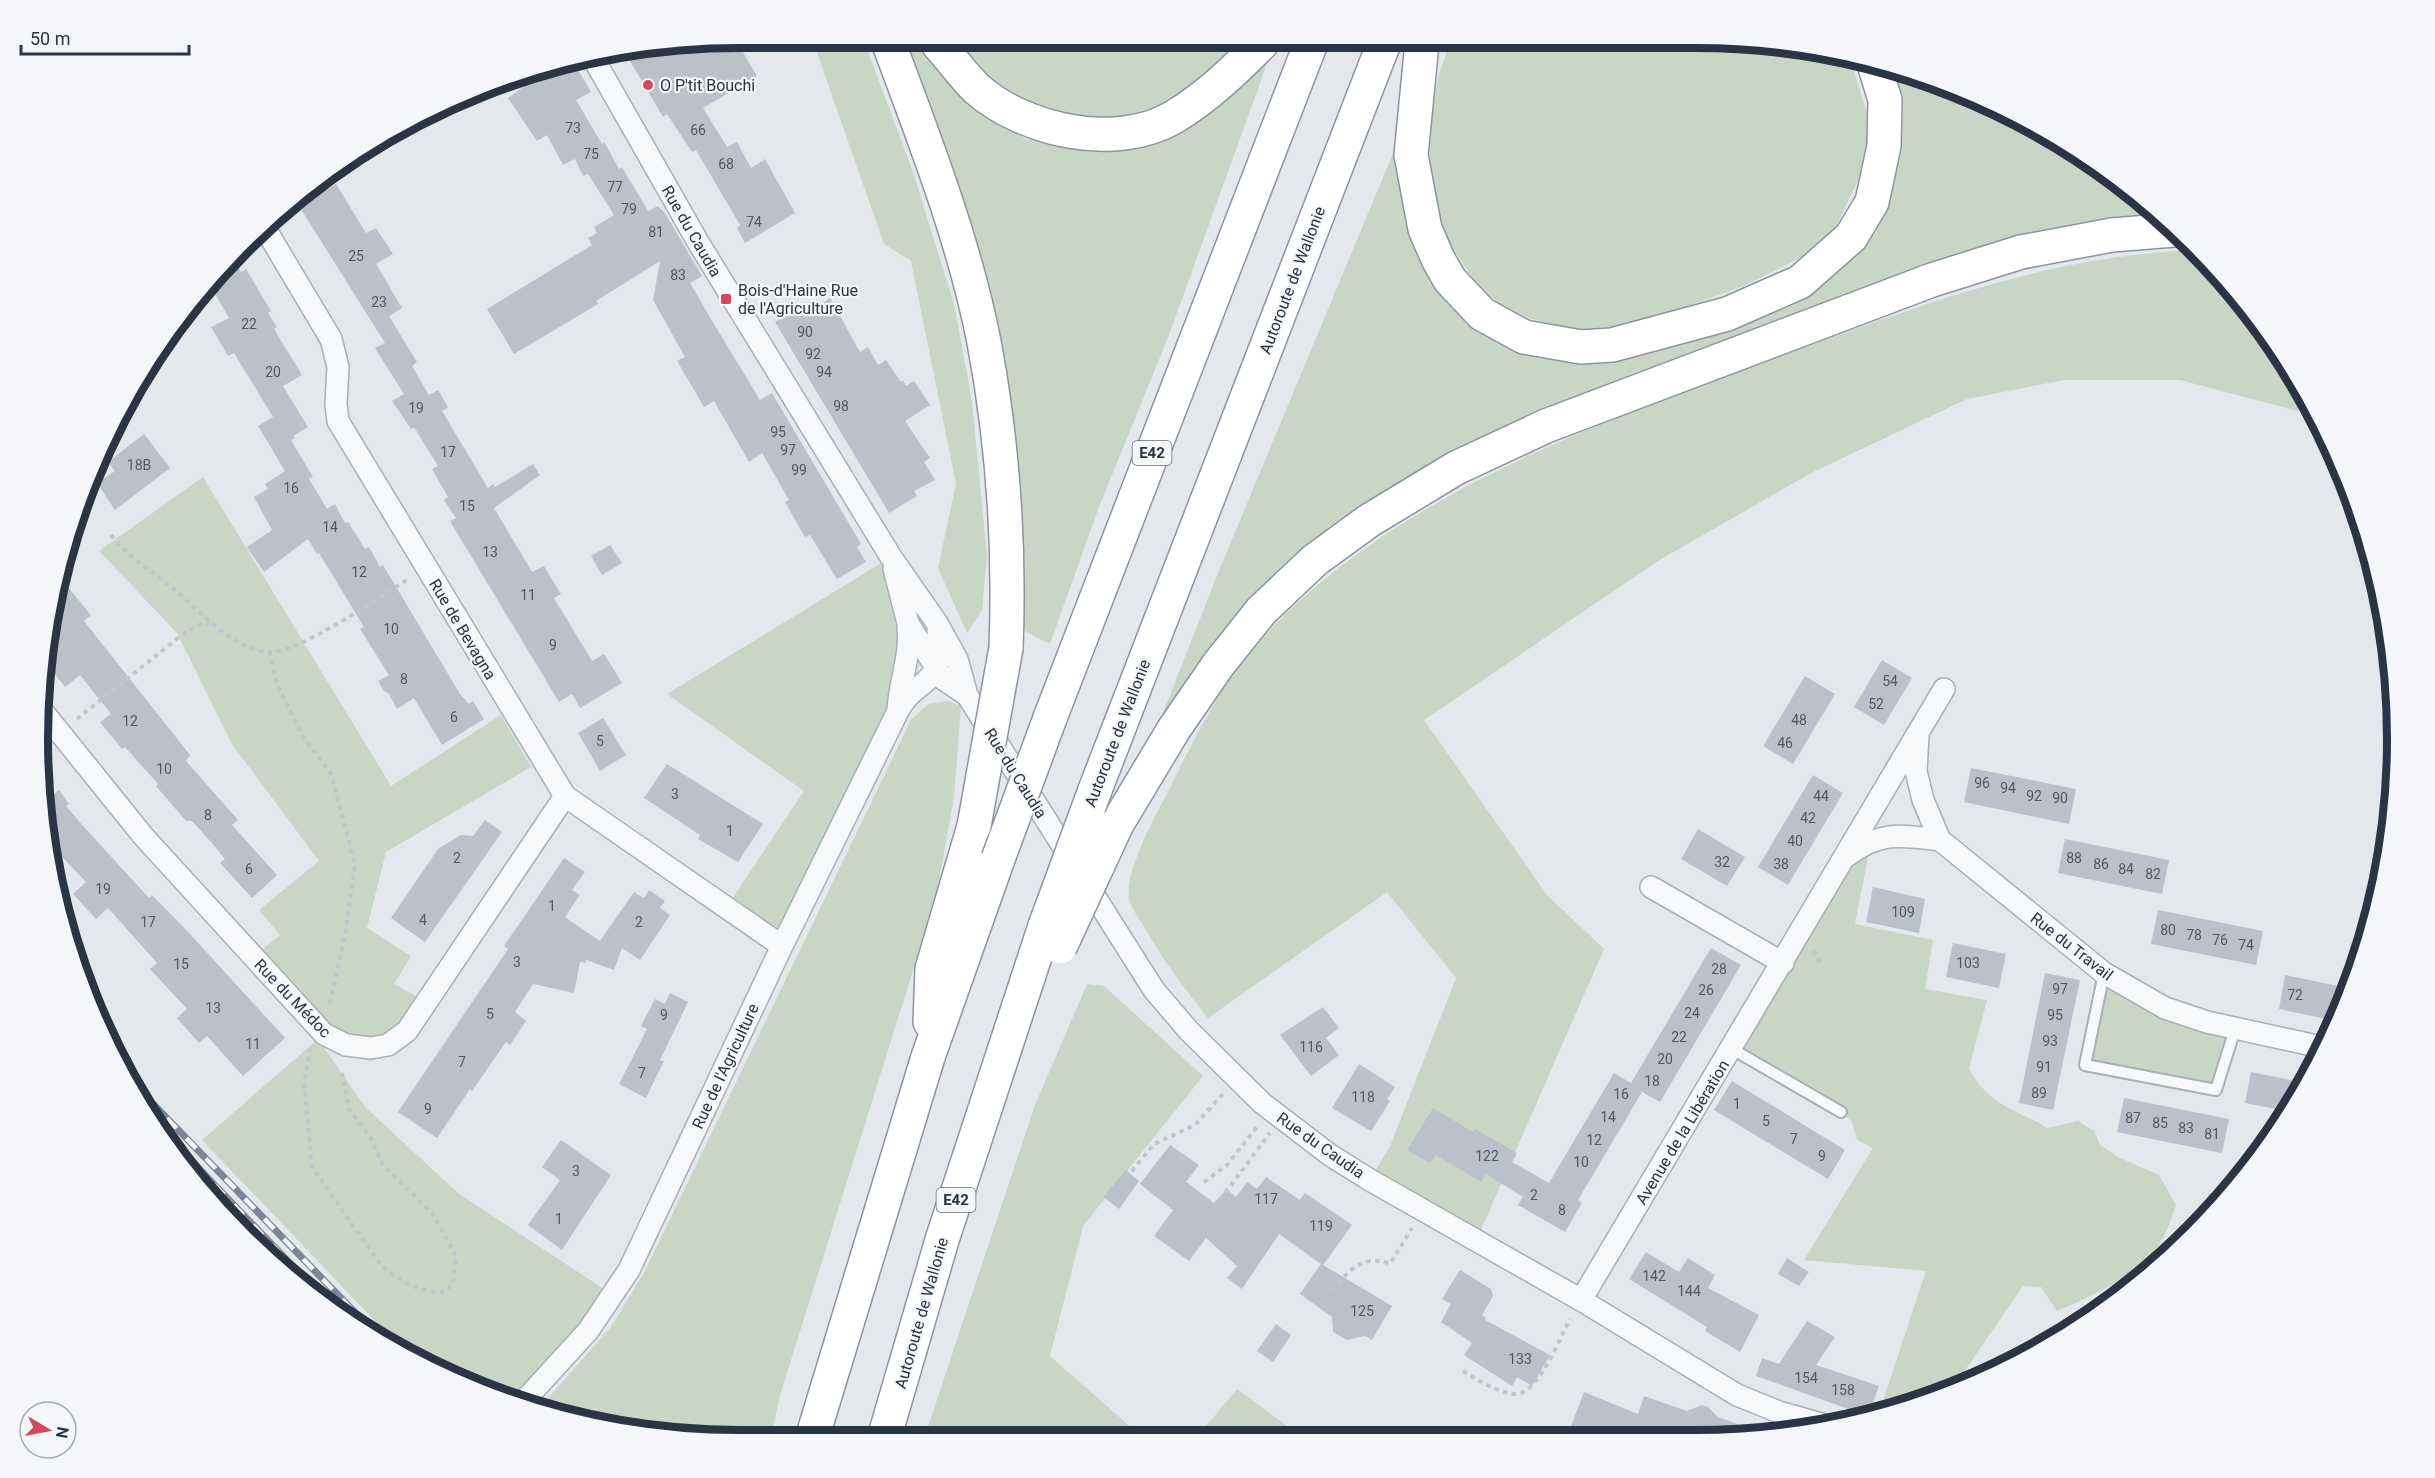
<svg xmlns="http://www.w3.org/2000/svg" width="2435" height="1478" font-family="Roboto,sans-serif">
<style>
.green{fill:#c9d6c5}
.building{fill:#bbc0ca}
.lines{fill:none;stroke-linecap:round;stroke-linejoin:round}
.service-casing{stroke:#a9aeb7;stroke-width:14}
.minor-casing{stroke:#a9aeb7;stroke-width:24}
.motorway-casing{stroke:#8b94a3;stroke-width:36}
.path{stroke:#c2c5cb;stroke-width:4;stroke-dasharray:4.5 4.5;stroke-linecap:butt}
.service{stroke:#f7f8fa;stroke-width:10}
.minor{stroke:#f7f8fa;stroke-width:21}
.motorway{stroke:#fff;stroke-width:33}
.rail-casing{stroke:#7d8696;stroke-width:7}
.rail{stroke:#f4f6f9;stroke-width:4.5;stroke-dasharray:14;stroke-linecap:butt}
.motorway-bridge-casing{stroke:#8b94a3;stroke-width:36;stroke-linecap:butt}
.motorway-bridge{stroke:#fff;stroke-width:33}
.poi-dot{fill:#d1495b;stroke:#f4f6f9;stroke-width:2}
.labels{text-anchor:middle;stroke-width:4.5;stroke-linejoin:round;paint-order:stroke}
.number-label{font-size:14px;fill:#4f5766}
.shield{fill:#f4f6f9;stroke:#676e7b;stroke-width:1.5}
.shield-label{font-size:15px;font-weight:bold;fill:#2b3445}
.poi-label{font-size:16px;fill:#2b3445;stroke:#f4f6f9;text-anchor:start}
.street-label{font-size:16px;fill:#2b3445;stroke:#f4f6f9}
.rim{fill:none;stroke:#2b3445;stroke-width:8}
</style>
<rect width="100%" height="100%" fill="#e4e7ec"/>
<path class="green" d="M 1450,43 L 1787,43 L 1851,61 L 1869,120 L 1865,165 L 1836,227 L 1802,257 L 1744,286 L 1627,328 L 1582,331 L 1531,319 L 1497,302 L 1473,279 L 1447,239 L 1431,188 L 1429,125 L 1439,74 Z
M 814,44 L 865,44 L 912,169 L 954,304 L 972,401 L 987,556 L 982,610 L 967,633 L 938,568 L 956,484 L 911,261 L 884,244 Z
M 899,44 L 924,44 L 942,76 L 986,116 L 1026,139 L 1071,148 L 1120,148 L 1224,98 L 1267,64 L 1169,335 L 1099,507 L 1050,644 L 1018,628 L 1018,554 Z
M 955,44 L 1236,44 L 1206,78 L 1166,103 L 1115,119 L 1074,120 L 998,90 Z
M 1895,72 L 1964,91 L 2123,182 L 2161,218 L 2063,230 L 1318,538 L 1259,588 L 1148,751 L 1218,573 L 1399,139 L 1455,306 L 1590,362 L 1653,352 L 1792,301 L 1885,209 L 1902,152 L 1903,106 Z
M 2195,250 C 2238,290 2291,362 2316,416 L 2180,380 L 2064,380 L 1967,399 L 1811,473 L 1658,561 L 1424,720 L 1547,895 L 1604,949 L 1477,1239 L 1370,1180 L 1390,1146 L 1456,978 L 1387,892 L 1208,1018 C 1185,989 1163,961 1145,928 C 1140,920 1133,911 1130,902 C 1121,875 1158,812 1171,786 C 1199,728 1231,666 1279,620 C 1415,487 1601,422 1776,358 C 1915,307 2045,256 2195,250 Z
M 203,477 L 391,786 L 501,715 L 531,767 L 386,852 L 367,928 L 411,956 L 394,984 L 427,1002 L 407,1031 L 346,1045 L 253,957 L 280,935 L 259,910 L 319,861 L 232,744 L 177,633 L 99,551 Z
M 891,557 L 908,664 L 782,946 L 726,908 L 804,791 L 667,694 Z
M 948,701 L 961,706 L 954,797 L 936,897 L 781,1392 L 771,1435 L 648,1435 L 541,1406 L 611,1327 L 645,1271 L 911,720 L 928,704 Z
M 1871,842 L 1855,924 L 1933,940 L 1925,989 L 1987,1000 L 1969,1069 C 1993,1109 2011,1106 2047,1128 L 2078,1121 L 2094,1131 L 2100,1145 L 2118,1157 L 2159,1175 L 2176,1205 C 2172,1216 2169,1227 2164,1236 C 2147,1272 2092,1296 2057,1311 L 2041,1287 L 2023,1286 L 1955,1385 L 1878,1416 L 1926,1271 L 1804,1260 L 1873,1148 L 1857,1140 L 1852,1122 L 1841,1111 L 1732,1049 L 1810,916 Z
M 2104,973 L 2235,1029 L 2216,1090 L 2085,1065 Z
M 1087,984 L 1104,986 L 1203,1076 L 1083,1226 L 1050,1356 L 1142,1437 L 925,1436 L 1035,1105 Z
M 318,1039 L 365,1107 L 458,1193 L 613,1295 L 517,1399 L 471,1387 L 398,1345 L 202,1140 Z
M 2209,1193 L 2225,1196 L 2202,1220 Z
M 1237,1389 L 1302,1437 L 1197,1437 Z"/>
<path class="building" d="M 647,44 L 738,44 L 757,76 L 703,108 L 727,147 L 737,142 L 751,168 L 765,159 L 795,213 L 745,243 L 737,228 L 740,225 L 696,150 L 692,152 L 667,114 L 663,117 L 623,49 Z
M 573,61 L 591,92 L 576,100 L 602,144 L 604,142 L 619,169 L 622,167 L 648,211 L 658,206 L 665,213 L 702,276 L 690,283 L 714,324 L 760,400 L 772,393 L 861,544 L 857,547 L 866,562 L 837,579 L 810,535 L 805,537 L 785,502 L 789,500 L 762,453 L 749,462 L 714,401 L 704,407 L 677,361 L 685,357 L 653,300 L 660,261 L 596,301 L 598,304 L 514,354 L 487,309 L 592,245 L 588,238 L 597,233 L 594,227 L 614,215 L 588,174 L 583,176 L 575,159 L 563,165 L 547,135 L 537,141 L 508,98 L 530,82 L 524,72 Z
M 336,184 L 366,233 L 376,228 L 393,254 L 376,264 L 402,308 L 389,316 L 417,362 L 412,366 L 429,395 L 438,390 L 448,407 L 442,411 L 488,488 L 493,484 L 495,487 L 533,464 L 540,475 L 494,508 L 532,572 L 544,566 L 561,594 L 554,598 L 592,661 L 604,654 L 622,683 L 580,708 L 572,694 L 559,702 L 450,521 L 456,518 L 444,500 L 448,497 L 432,469 L 438,466 L 414,427 L 411,429 L 392,401 L 404,394 L 375,348 L 385,343 L 299,206 Z
M 232,257 L 241,272 L 246,269 L 271,311 L 268,313 L 277,327 L 274,329 L 302,375 L 283,386 L 308,427 L 293,436 L 295,438 L 291,440 L 313,477 L 309,479 L 327,509 L 335,504 L 345,523 L 348,522 L 365,549 L 369,547 L 380,567 L 383,565 L 460,694 L 469,704 L 473,701 L 484,719 L 442,745 L 414,698 L 397,709 L 389,694 L 384,691 L 378,681 L 389,675 L 360,629 L 364,627 L 319,553 L 317,554 L 308,539 L 264,572 L 247,547 L 272,530 L 254,497 L 268,489 L 265,484 L 285,471 L 258,426 L 273,417 L 234,353 L 228,356 L 211,327 L 229,318 L 209,284 Z
M 830,298 L 860,352 L 868,347 L 878,365 L 886,360 L 901,382 L 903,380 L 906,386 L 914,381 L 930,405 L 905,421 L 930,458 L 924,462 L 935,480 L 914,491 L 917,496 L 889,513 L 775,322 L 813,300 L 817,307 Z
M 144,434 L 170,468 L 115,510 L 97,483 L 115,471 L 108,462 Z
M 610,545 L 622,563 L 602,575 L 591,556 Z
M 67,586 L 91,615 L 84,621 L 190,755 L 186,761 L 238,820 L 232,825 L 277,875 L 252,898 L 220,863 L 225,859 L 211,842 L 192,821 L 186,821 L 156,786 L 158,784 L 125,747 L 122,749 L 100,722 L 111,714 L 80,675 L 65,687 L 43,659 L 56,595 Z
M 1882,660 L 1912,678 L 1884,725 L 1854,707 Z
M 1805,676 L 1835,694 L 1793,764 L 1763,746 Z
M 603,718 L 626,755 L 600,771 L 578,733 Z
M 667,764 L 763,824 L 738,862 L 698,839 L 700,835 L 644,798 Z
M 1971,768 L 2076,789 L 2069,824 L 1964,802 Z
M 1813,775 L 1843,793 L 1788,885 L 1758,867 Z
M 59,790 L 69,804 L 66,806 L 84,827 L 149,898 L 152,895 L 190,934 L 285,1038 L 243,1076 L 207,1036 L 199,1043 L 177,1018 L 187,1009 L 150,969 L 157,963 L 108,908 L 96,919 L 73,894 L 86,882 L 46,840 L 44,831 L 42,803 Z
M 485,820 L 502,832 L 425,942 L 391,918 L 438,849 L 461,835 L 473,836 Z
M 1698,829 L 1745,857 L 1727,886 L 1681,859 Z
M 2065,839 L 2169,860 L 2162,894 L 2058,873 Z
M 564,858 L 585,872 L 572,890 L 580,895 L 565,917 L 600,941 L 634,892 L 644,898 L 649,890 L 665,901 L 660,908 L 670,915 L 640,960 L 622,948 L 614,970 L 586,960 L 586,963 L 580,962 L 574,993 L 533,984 L 515,1012 L 526,1021 L 510,1045 L 506,1042 L 472,1091 L 470,1089 L 437,1138 L 398,1112 L 508,949 L 504,946 Z
M 1873,887 L 1925,899 L 1919,933 L 1866,922 Z
M 2158,910 L 2263,931 L 2256,965 L 2151,944 Z
M 1953,943 L 2006,954 L 1999,988 L 1946,977 Z
M 1711,948 L 1741,965 L 1660,1102 L 1642,1092 L 1578,1200 L 1582,1203 L 1565,1232 L 1518,1205 L 1523,1197 L 1486,1174 L 1481,1182 L 1436,1155 L 1430,1163 L 1407,1150 L 1433,1108 L 1473,1132 L 1475,1129 L 1517,1153 L 1512,1162 L 1549,1183 L 1614,1073 L 1631,1083 Z
M 2045,973 L 2080,980 L 2053,1110 L 2019,1103 Z
M 2285,975 L 2348,988 L 2336,1021 L 2279,1009 Z
M 670,993 L 688,1002 L 660,1060 L 664,1061 L 646,1098 L 619,1084 L 647,1029 L 641,1026 L 655,999 L 665,1004 Z
M 1323,1007 L 1339,1028 L 1326,1038 L 1339,1055 L 1311,1076 L 1280,1035 Z
M 1359,1064 L 1395,1087 L 1387,1099 L 1390,1101 L 1371,1131 L 1332,1108 Z
M 2251,1072 L 2271,1076 L 2304,1083 L 2287,1111 L 2245,1103 Z
M 1732,1081 L 1845,1150 L 1828,1179 L 1714,1110 Z
M 2124,1098 L 2229,1119 L 2222,1153 L 2117,1132 Z
M 561,1140 L 611,1175 L 562,1250 L 528,1225 L 560,1180 L 542,1167 Z
M 1170,1145 L 1199,1165 L 1186,1182 L 1214,1203 L 1227,1189 L 1236,1197 L 1247,1182 L 1257,1189 L 1266,1177 L 1300,1200 L 1305,1193 L 1352,1225 L 1323,1265 L 1392,1306 L 1372,1340 L 1365,1336 L 1347,1340 L 1333,1332 L 1332,1317 L 1300,1294 L 1321,1264 L 1279,1234 L 1242,1289 L 1227,1278 L 1237,1266 L 1206,1238 L 1189,1261 L 1154,1236 L 1173,1210 L 1140,1184 Z
M 1126,1170 L 1139,1181 L 1119,1209 L 1103,1197 Z
M 1646,1252 L 1679,1272 L 1688,1258 L 1715,1275 L 1708,1288 L 1759,1315 L 1740,1352 L 1705,1331 L 1707,1327 L 1629,1279 Z
M 1787,1258 L 1809,1272 L 1799,1286 L 1778,1274 Z
M 1460,1270 L 1491,1289 L 1493,1296 L 1482,1315 L 1486,1318 L 1485,1320 L 1550,1355 L 1532,1386 L 1517,1377 L 1512,1386 L 1464,1355 L 1472,1343 L 1441,1322 L 1451,1304 L 1442,1299 Z
M 1807,1321 L 1835,1337 L 1816,1365 L 1879,1386 L 1868,1416 L 1756,1376 L 1762,1358 L 1779,1364 Z
M 1276,1324 L 1291,1335 L 1273,1362 L 1257,1351 Z
M 1584,1392 L 1638,1414 L 1644,1396 L 1687,1411 L 1702,1405 L 1708,1407 L 1718,1417 L 1768,1435 L 1742,1439 L 1644,1439 L 1614,1428 L 1608,1437 L 1592,1430 L 1589,1438 L 1580,1438 L 1568,1434 Z"/>
<g class="lines">
<g class="service-casing">
<path id="service" d="M 2104,973 L 2085,1065 L 2216,1090 L 2235,1029
M 1732,1049 L 1841,1112"/>
</g>
<g class="minor-casing">
<path id="minor" d="M 592,56 L 698,242 L 891,557 L 937,623 L 957,659 L 967,695 L 1154,990 L 1189,1031 L 1262,1103 L 1330,1155 L 1370,1180 L 1581,1300 L 1737,1395 L 1779,1412 L 1825,1425
M 263,225 L 331,339 L 338,367 L 336,404 L 338,421 L 565,796 L 782,946
M 894,569 L 908,623 L 943,679 L 967,695
M 40,708 L 144,837 L 324,1034 L 346,1045 L 371,1048 L 388,1045 L 407,1031 L 565,796
M 898,711 C 899,680 911,660 908,626
M 1918,736 L 1916,771 L 1923,800 L 1940,840 L 2104,973 L 2165,1008 L 2207,1022 L 2326,1048
M 1847,856 C 1880,831 1901,835 1940,840
M 1651,887 L 1783,963
M 1581,1300 L 1944,689
M 524,1401 L 588,1331 L 629,1270 L 782,946 L 898,711 C 918,674 946,689 938,630"/>
</g>
<g class="motorway-casing">
<path id="motorway" d="M 1422,43 L 1411,155 L 1425,229 L 1438,259 L 1450,280 L 1482,314 L 1524,337 L 1581,347 L 1612,345 L 1727,314 L 1800,282 L 1851,237 L 1872,202 L 1884,146 L 1885,100 L 1875,67
M 889,44 C 925,141 964,240 984,342 C 1003,443 1010,545 1006,648
M 938,44 C 951,58 963,76 977,89 C 1025,131 1116,151 1174,117 C 1207,97 1234,71 1261,44
M 1050,718 L 1311,43
M 1095,790 L 1384,43
M 1117,824 L 1174,729 L 1218,665 L 1261,611 L 1315,560 L 1370,520 L 1456,468 L 1546,426 L 1932,280 L 2021,252 L 2112,235 L 2174,230
M 930,1022 L 932,969 L 974,826
M 813,1435 L 928,1057 L 998,859
M 885,1435 L 942,1240 L 1045,926"/>
</g>
<path class="path" d="M 111,535 C 134,564 159,574 184,598 C 206,618 237,650 268,652 C 299,654 380,596 410,578
M 269,652 L 278,687 L 302,735 L 331,774 L 355,864 L 345,935 L 329,1007
M 77,719 L 183,634 L 201,624 L 210,624
M 1813,951 L 1822,966
M 311,1048 L 304,1081 L 312,1167 L 380,1264 C 397,1280 421,1294 445,1292 L 453,1283 L 456,1256 L 433,1214 L 383,1165 L 371,1138 L 349,1109 L 342,1073
M 1132,1171 L 1154,1144 L 1195,1125 L 1223,1094
M 1204,1182 L 1228,1164 L 1259,1124
M 1220,1200 L 1270,1133
M 1332,1290 C 1348,1271 1364,1253 1390,1264 L 1412,1228
M 1463,1371 C 1478,1380 1496,1392 1514,1394 C 1538,1396 1560,1337 1570,1319"/>
<use href="#service" class="service"/>
<use href="#minor" class="minor"/>
<use href="#motorway" class="motorway"/>
<g class="rail-casing">
<path id="rail" d="M 128,1078 L 372,1330
M 156,1124 L 334,1309"/>
</g>
<use href="#rail" class="rail"/>
<g class="motorway-bridge-casing">
<path id="motorway-bridge" d="M 974,826 L 1006,648
M 998,859 L 1050,718
M 1045,926 L 1095,790
M 1060,947 L 1117,824"/>
</g>
<use href="#motorway-bridge" class="motorway-bridge"/>
</g>
<g class="poi-dot">
<circle cx="648" cy="85" r="6"/>
<rect x="720" y="293" width="12" height="12" rx="3"/>
</g>
<g class="labels">
<g class="number-label">
<text x="573" y="133">73</text>
<text x="698" y="135">66</text>
<text x="591" y="159">75</text>
<text x="726" y="169">68</text>
<text x="615" y="192">77</text>
<text x="629" y="214">79</text>
<text x="754" y="227">74</text>
<text x="656" y="237">81</text>
<text x="356" y="261">25</text>
<text x="678" y="280">83</text>
<text x="379" y="307">23</text>
<text x="249" y="329">22</text>
<text x="805" y="337">90</text>
<text x="813" y="359">92</text>
<text x="273" y="377">20</text>
<text x="824" y="377">94</text>
<text x="841" y="411">98</text>
<text x="416" y="413">19</text>
<text x="778" y="437">95</text>
<text x="788" y="455">97</text>
<text x="448" y="457">17</text>
<text x="139" y="470">18B</text>
<text x="799" y="475">99</text>
<text x="291" y="493">16</text>
<text x="467" y="511">15</text>
<text x="330" y="532">14</text>
<text x="490" y="557">13</text>
<text x="359" y="577">12</text>
<text x="528" y="600">11</text>
<text x="391" y="634">10</text>
<text x="553" y="650">9</text>
<text x="404" y="684">8</text>
<text x="1890" y="686">54</text>
<text x="1876" y="709">52</text>
<text x="454" y="722">6</text>
<text x="1799" y="725">48</text>
<text x="130" y="726">12</text>
<text x="600" y="746">5</text>
<text x="1785" y="748">46</text>
<text x="164" y="774">10</text>
<text x="1982" y="788">96</text>
<text x="2008" y="793">94</text>
<text x="675" y="799">3</text>
<text x="1821" y="801">44</text>
<text x="2034" y="801">92</text>
<text x="2060" y="803">90</text>
<text x="208" y="820">8</text>
<text x="1808" y="823">42</text>
<text x="730" y="836">1</text>
<text x="1795" y="846">40</text>
<text x="457" y="863">2</text>
<text x="2074" y="863">88</text>
<text x="1722" y="867">32</text>
<text x="1781" y="869">38</text>
<text x="2101" y="869">86</text>
<text x="249" y="874">6</text>
<text x="2126" y="874">84</text>
<text x="2153" y="879">82</text>
<text x="103" y="894">19</text>
<text x="552" y="911">1</text>
<text x="1903" y="917">109</text>
<text x="423" y="925">4</text>
<text x="148" y="927">17</text>
<text x="639" y="927">2</text>
<text x="2168" y="935">80</text>
<text x="2194" y="940">78</text>
<text x="2220" y="945">76</text>
<text x="2246" y="950">74</text>
<text x="517" y="967">3</text>
<text x="1968" y="968">103</text>
<text x="181" y="969">15</text>
<text x="1719" y="974">28</text>
<text x="2060" y="994">97</text>
<text x="1706" y="995">26</text>
<text x="2295" y="1000">72</text>
<text x="213" y="1013">13</text>
<text x="1692" y="1018">24</text>
<text x="490" y="1019">5</text>
<text x="664" y="1020">9</text>
<text x="2055" y="1020">95</text>
<text x="1679" y="1042">22</text>
<text x="2050" y="1046">93</text>
<text x="253" y="1049">11</text>
<text x="1311" y="1052">116</text>
<text x="1665" y="1064">20</text>
<text x="462" y="1067">7</text>
<text x="2044" y="1072">91</text>
<text x="642" y="1078">7</text>
<text x="1652" y="1086">18</text>
<text x="2039" y="1098">89</text>
<text x="1621" y="1099">16</text>
<text x="1363" y="1102">118</text>
<text x="1737" y="1109">1</text>
<text x="428" y="1114">9</text>
<text x="1608" y="1122">14</text>
<text x="2133" y="1123">87</text>
<text x="1766" y="1126">5</text>
<text x="2160" y="1128">85</text>
<text x="2186" y="1133">83</text>
<text x="2212" y="1139">81</text>
<text x="1794" y="1144">7</text>
<text x="1594" y="1145">12</text>
<text x="1487" y="1161">122</text>
<text x="1822" y="1161">9</text>
<text x="1581" y="1167">10</text>
<text x="576" y="1176">3</text>
<text x="1534" y="1200">2</text>
<text x="1266" y="1204">117</text>
<text x="1562" y="1215">8</text>
<text x="559" y="1224">1</text>
<text x="1321" y="1231">119</text>
<text x="1654" y="1281">142</text>
<text x="1689" y="1296">144</text>
<text x="1362" y="1316">125</text>
<text x="1520" y="1364">133</text>
<text x="1806" y="1383">154</text>
<text x="1843" y="1395">158</text>
</g>
<g class="shield">
<rect x="1132.5" y="441" width="39" height="24" rx="4.5"/>
<rect x="936.5" y="1188" width="39" height="24" rx="4.5"/>
</g>
<g class="shield-label">
<text x="1152" y="458">E42</text>
<text x="956" y="1205">E42</text>
</g>
<g class="poi-label">
<text x="660" y="91">O P'tit Bouchi</text>
<text x="738" y="296">Bois-d'Haine Rue<tspan x="738" dy="18">de l'Agriculture</tspan></text>
</g>
<g class="street-label">
<text transform="translate(692 231) rotate(60)" y="6">Rue du Caudia</text>
<text transform="translate(1292 280) rotate(-69)" y="6">Autoroute de Wallonie</text>
<text transform="translate(463 629) rotate(59)" y="6">Rue de Bevagna</text>
<text transform="translate(1117 733) rotate(-69)" y="6">Autoroute de Wallonie</text>
<text transform="translate(1016 773) rotate(58)" y="6">Rue du Caudia</text>
<text transform="translate(2072 946) rotate(38)" y="6">Rue du Travail</text>
<text transform="translate(293 998) rotate(46)" y="6">Rue du Médoc</text>
<text transform="translate(725 1066) rotate(-65)" y="6">Rue de l'Agriculture</text>
<text transform="translate(1682 1132) rotate(-59)" y="6">Avenue de la Libération</text>
<text transform="translate(1321 1145) rotate(35)" y="6">Rue du Caudia</text>
<text transform="translate(921 1313) rotate(-74)" y="6">Autoroute de Wallonie</text>
</g>
</g>
<path d="M0 0H2435V1478H0ZM739 48H1696A691 691 0 0 1 2387 739V739A691 691 0 0 1 1696 1430H739A691 691 0 0 1 48 739V739A691 691 0 0 1 739 48Z" fill="#f4f6f9" fill-rule="evenodd"/>
<path class="rim" d="M739 48H1696A691 691 0 0 1 2387 739V739A691 691 0 0 1 1696 1430H739A691 691 0 0 1 48 739V739A691 691 0 0 1 739 48Z"/>
<g transform="translate(48 1430) rotate(100)"><circle r="28" fill="#f4f6f9" stroke="#a4a8b1" stroke-width="1.5"/>
<path d="M0-4.5L10 22L0 15L-10 22Z" fill="#d1495b"/>
<text y="-9" font-size="16" font-weight="bold" text-anchor="middle" fill="#2b3445">N</text>
</g>
<path d="M21 45v9h168v-9" fill="none" stroke="#2b3445" stroke-width="3"/>
<text x="30" y="45" font-size="18" fill="#2b3445" stroke="#f4f6f9" stroke-width="4.5" paint-order="stroke">50 m</text>
</svg>
